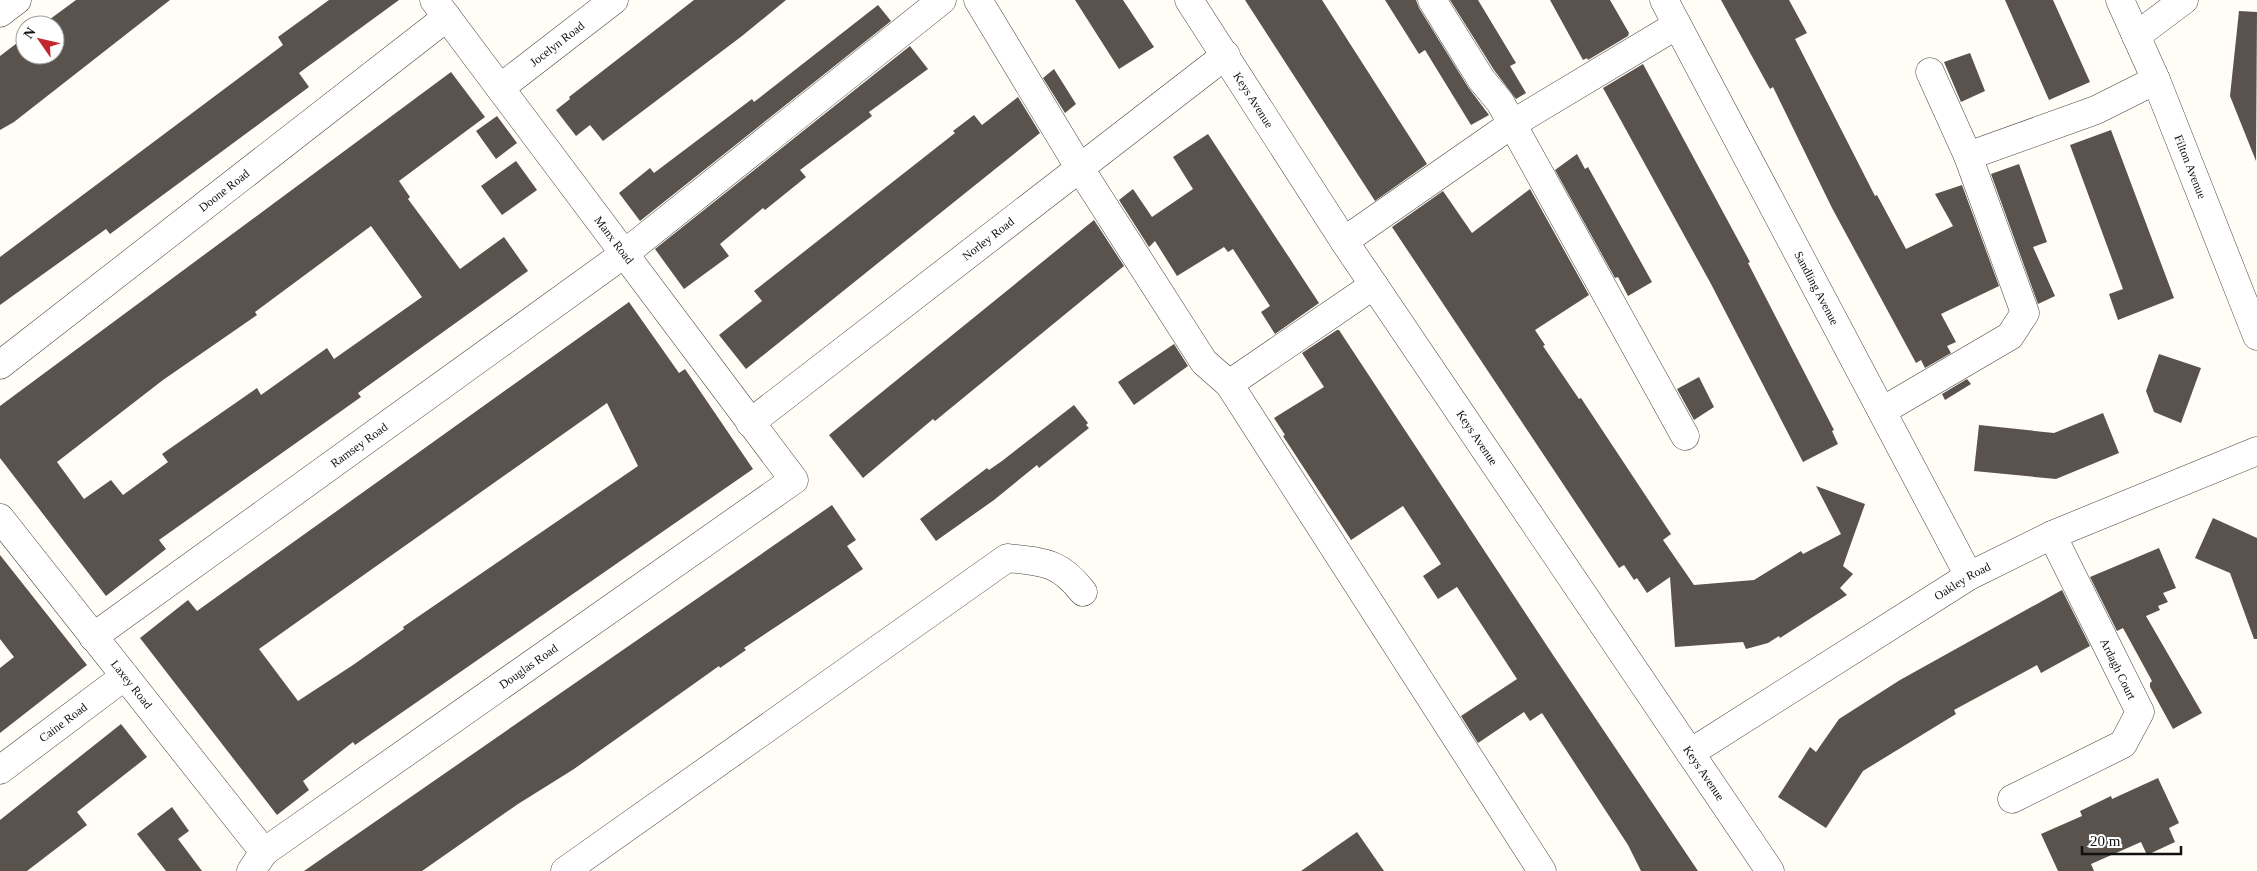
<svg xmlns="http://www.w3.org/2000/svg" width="2257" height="871" font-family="'Times New Roman',serif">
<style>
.building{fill:#5a524d;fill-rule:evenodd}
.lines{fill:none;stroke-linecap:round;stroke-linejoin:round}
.minor-casing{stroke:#444;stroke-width:29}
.minor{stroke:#fff;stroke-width:28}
.labels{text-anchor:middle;stroke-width:5;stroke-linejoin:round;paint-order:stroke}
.street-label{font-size:12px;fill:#111;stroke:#fff}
</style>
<rect width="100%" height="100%" fill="#fffdf5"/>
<path class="building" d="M 76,0 L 170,0 L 14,122 L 0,130 L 0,56 L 25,37 L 25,55 L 55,55 L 55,25 L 42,25 Z
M 329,0 L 399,0 L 299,73 L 309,87 L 110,234 L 106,229 L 0,305 L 0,257 L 283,45 L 278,37 Z
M 694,0 L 786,0 L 742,36 L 603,141 L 590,125 L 576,136 L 556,110 L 570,99 L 569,97 Z
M 1075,0 L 1123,0 L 1154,47 L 1119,69 Z
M 1245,0 L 1322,0 L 1427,164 L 1375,201 Z
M 1385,0 L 1416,0 L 1419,8 L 1468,87 L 1489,115 L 1471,125 L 1425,50 L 1419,54 Z
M 1450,0 L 1478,0 L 1516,63 L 1510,66 L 1526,93 L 1516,99 L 1494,70 Z
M 1550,0 L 1610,0 L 1629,33 L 1628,36 L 1588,60 L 1587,58 L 1583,60 Z
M 1721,0 L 1789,0 L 1807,33 L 1795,39 L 1875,196 L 1877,195 L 1906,249 L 1953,226 L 1935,194 L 1962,185 L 1999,286 L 1941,314 L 1956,342 L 1947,346 L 1951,353 L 1925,368 L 1921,360 L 1916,363 L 1832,208 L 1773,87 L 1770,89 Z
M 2005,0 L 2053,0 L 2090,82 L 2049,100 Z
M 878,5 L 891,21 L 640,221 L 619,193 L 650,168 L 654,173 L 752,99 L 754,102 Z
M 2239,11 L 2257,12 L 2256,161 L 2230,96 Z
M 910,46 L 928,69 L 869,112 L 872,116 L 800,170 L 806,177 L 765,210 L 763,208 L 720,244 L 729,256 L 684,289 L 655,249 Z
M 1970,53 L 1985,91 L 1961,102 L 1944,62 Z
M 1643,64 L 1750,262 L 1748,263 L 1834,430 L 1832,431 L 1838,444 L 1803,462 L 1711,284 L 1603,88 Z
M 1054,69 L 1076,104 L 1065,113 L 1043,78 Z
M 451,72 L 485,117 L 399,181 L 410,197 L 408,199 L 460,269 L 504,237 L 528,271 L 358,393 L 361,397 L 159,540 L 166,549 L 106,596 L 0,458 L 0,406 ZM 371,226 L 422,297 L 334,359 L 327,348 L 261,395 L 257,388 L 162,454 L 168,462 L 123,495 L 111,480 L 84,499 L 57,462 L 163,380 L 257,315 L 255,312 Z
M 1018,97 L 1040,133 L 746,369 L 719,335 L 762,301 L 754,291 L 955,133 L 953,131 L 974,115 L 982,125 Z
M 497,116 L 517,143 L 496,159 L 476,131 Z
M 2111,130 L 2174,298 L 2118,320 L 2109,294 L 2123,289 L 2070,145 Z
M 1208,134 L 1319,303 L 1275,334 L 1261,312 L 1270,306 L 1233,249 L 1228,252 L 1224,247 L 1177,276 L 1155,241 L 1149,247 L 1119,200 L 1133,189 L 1152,217 L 1193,189 L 1173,157 Z
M 1577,154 L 1585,169 L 1588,167 L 1652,282 L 1628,296 L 1618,277 L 1615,278 L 1555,170 Z
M 516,161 L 537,190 L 502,215 L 481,186 Z
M 2019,164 L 2047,242 L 2033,247 L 2055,296 L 2038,304 L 1991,174 Z
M 1530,189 L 1589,295 L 1535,330 L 1545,345 L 1543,346 L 1579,399 L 1581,398 L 1671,534 L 1663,540 L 1694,585 L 1754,580 L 1801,551 L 1803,554 L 1841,534 L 1816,486 L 1865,504 L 1843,566 L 1853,574 L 1840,588 L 1847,595 L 1780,638 L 1779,636 L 1768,643 L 1746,649 L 1743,642 L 1675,647 L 1670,577 L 1647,593 L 1637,578 L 1634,580 L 1624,565 L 1619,568 L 1392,227 L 1443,191 L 1472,233 Z
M 1094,220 L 1124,266 L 935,421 L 933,419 L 863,478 L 829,435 Z
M 629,302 L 679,373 L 685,369 L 753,469 L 355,745 L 353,742 L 303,781 L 309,790 L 277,815 L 140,638 L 188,600 L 197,611 ZM 607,403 L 638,466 L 403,627 L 404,629 L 353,665 L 298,701 L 259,649 Z
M 1337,330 L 1339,330 L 1553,655 L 1698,871 L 1641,871 L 1628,845 L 1542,713 L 1530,721 L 1524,712 L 1478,743 L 1461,716 L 1517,679 L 1457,587 L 1438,599 L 1423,576 L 1441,564 L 1403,506 L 1351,540 L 1283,436 L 1285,435 L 1274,418 L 1324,387 L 1302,353 Z
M 1174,344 L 1188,366 L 1134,405 L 1118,382 Z
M 2159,354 L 2201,368 L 2181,423 L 2154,412 L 2146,391 Z
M 1699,377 L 1714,407 L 1694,420 L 1677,389 Z
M 1967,379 L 1971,384 L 1945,400 L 1942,394 Z
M 1074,405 L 1088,423 L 1086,425 L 1089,428 L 1039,468 L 1037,465 L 994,500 L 936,541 L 920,519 L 987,468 L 989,470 L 1002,461 Z
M 2103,413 L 2119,453 L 2056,479 L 1974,471 L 1979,425 L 2054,433 Z
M 832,505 L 856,540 L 847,546 L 863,569 L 744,648 L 746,650 L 720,668 L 719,666 L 574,769 L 518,804 L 422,871 L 304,871 Z
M 2213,518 L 2257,538 L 2257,639 L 2254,639 L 2230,573 L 2195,558 Z
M 2159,548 L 2176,588 L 2163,593 L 2168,602 L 2158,606 L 2160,610 L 2146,616 L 2202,713 L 2173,729 L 2150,687 L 2150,683 L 2152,681 L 2123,628 L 2117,631 L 2090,577 Z
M 0,555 L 87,665 L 0,733 L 0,668 L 14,657 L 0,639 Z
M 2062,590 L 2090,646 L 2041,673 L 2037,665 L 1954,710 L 1956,714 L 1863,771 L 1826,828 L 1778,797 L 1810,747 L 1816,752 L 1839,719 L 1900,680 Z
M 121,724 L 147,757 L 77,812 L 87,825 L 27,871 L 0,871 L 0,820 Z
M 2158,778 L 2179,823 L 2169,828 L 2175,842 L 2147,855 L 2141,842 L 2091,864 L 2094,871 L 2058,871 L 2041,834 L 2082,816 L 2080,811 L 2111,796 L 2112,799 Z
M 172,807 L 189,831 L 178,839 L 202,871 L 166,871 L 137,834 Z
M 1357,832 L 1384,871 L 1301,871 Z"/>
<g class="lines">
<g class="minor-casing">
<g id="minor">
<path d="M 978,0 L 1079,167 L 1204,362 L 1229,384"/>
<path id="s1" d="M 1189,0 L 1344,241 L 1770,871"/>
<path d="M 1432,0 L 1481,79 L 1500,102 L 1685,436"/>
<path id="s2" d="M 1664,0 L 1969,576"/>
<path id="s3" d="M 2120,0 L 2156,80 L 2257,336"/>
<path d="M 0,13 L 17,0"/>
<path d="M 2136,36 L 2184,0"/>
<path id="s4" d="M 500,88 L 614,0"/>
<path d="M 1968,156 L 2096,110 L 2156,80"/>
<path d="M 1344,241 L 1512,124 L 1677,25"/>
<path d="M 1374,285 L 1229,384 L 1542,871"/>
<path id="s5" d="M 0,365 L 447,17"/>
<path d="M 1882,411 L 2010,336 L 2025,313 L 1968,156 L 1930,72"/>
<path id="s6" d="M 750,423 L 1226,55"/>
<path id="s7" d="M 0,518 L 264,852"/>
<path id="s8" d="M 93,637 L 624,254 L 942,0"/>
<path id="s9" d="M 1690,753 L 1969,576 L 2052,535 L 2257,451"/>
<path id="s10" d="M 0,770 L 125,676"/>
<path d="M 2012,799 L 2123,744 L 2140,712 L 2052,535"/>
<path id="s11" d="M 251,871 L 264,852 L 794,480 L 434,0"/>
<path d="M 565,871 L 1007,558 C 1043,562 1059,561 1083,592"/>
</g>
</g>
<use href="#minor" class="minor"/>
</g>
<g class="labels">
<g class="street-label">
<text dy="4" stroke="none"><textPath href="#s4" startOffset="72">Jocelyn Road</textPath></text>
<text dy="4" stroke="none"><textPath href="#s1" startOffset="119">Keys Avenue</textPath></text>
<text dy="4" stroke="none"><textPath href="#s3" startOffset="181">Filton Avenue</textPath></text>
<text dy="4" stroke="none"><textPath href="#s5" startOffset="284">Doone Road</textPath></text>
<text dy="4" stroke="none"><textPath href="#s6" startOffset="301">Norley Road</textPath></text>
<text transform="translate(614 240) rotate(53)" y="4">Manx Road</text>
<text dy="4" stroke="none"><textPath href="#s2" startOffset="326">Sandling Avenue</textPath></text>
<text dy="4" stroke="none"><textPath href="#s1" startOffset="524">Keys Avenue</textPath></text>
<text dy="4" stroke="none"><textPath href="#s8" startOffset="328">Ramsey Road</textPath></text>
<text dy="4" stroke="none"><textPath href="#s9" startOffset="322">Oakley Road</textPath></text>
<text dy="4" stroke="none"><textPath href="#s11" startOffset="346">Douglas Road</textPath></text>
<text transform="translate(2118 669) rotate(64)" y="4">Ardagh Court</text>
<text dy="4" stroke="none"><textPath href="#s7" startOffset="212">Laxey Road</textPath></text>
<text dy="4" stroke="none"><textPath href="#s10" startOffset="79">Caine Road</textPath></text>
<text dy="4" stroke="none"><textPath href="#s1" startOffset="929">Keys Avenue</textPath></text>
</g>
</g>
<g transform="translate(40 40) rotate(304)"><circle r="24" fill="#ffffff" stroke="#a0a0a0"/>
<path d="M0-4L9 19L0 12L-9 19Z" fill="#c4262e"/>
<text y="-8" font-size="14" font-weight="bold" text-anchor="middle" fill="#111111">N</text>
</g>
<path d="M2082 846v8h99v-8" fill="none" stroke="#111111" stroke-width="2.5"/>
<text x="2090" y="846" font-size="15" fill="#111111" stroke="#ffffff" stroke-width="4" paint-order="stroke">20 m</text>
</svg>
